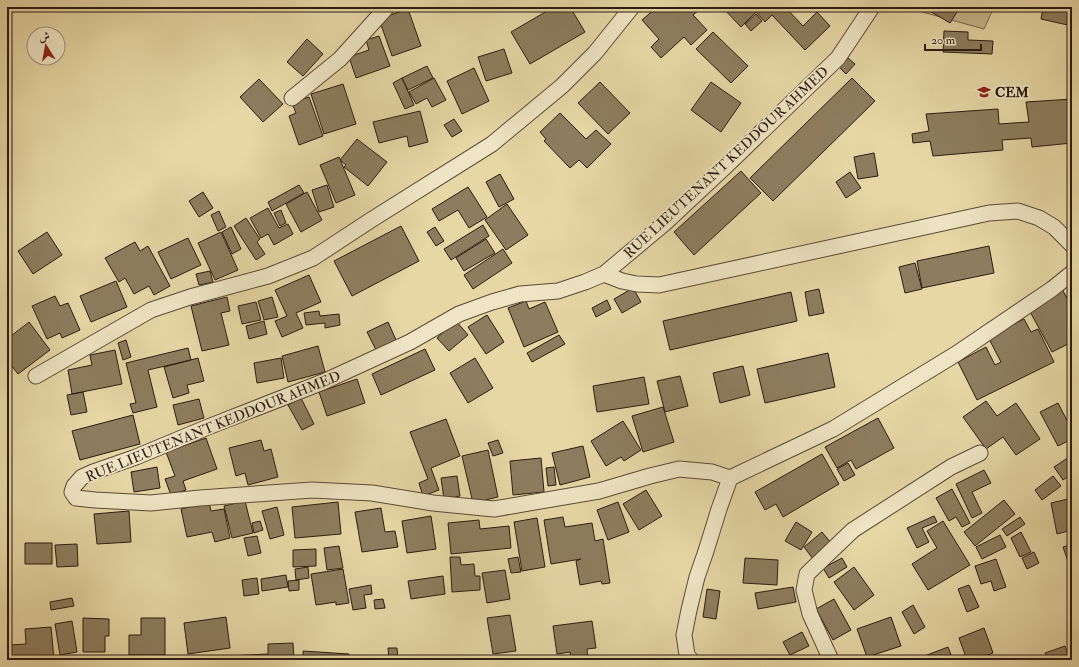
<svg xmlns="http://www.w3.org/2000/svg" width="1079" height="667" font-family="'IM FELL Double Pica',Amiri,serif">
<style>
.green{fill:#c6b78c;stroke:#796a4f}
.building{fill:#8d7d5e;stroke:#2c1c12}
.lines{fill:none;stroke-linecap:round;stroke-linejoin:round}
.minor-casing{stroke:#5a4b37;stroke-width:17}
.minor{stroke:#efe5c4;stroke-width:15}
.labels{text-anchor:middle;stroke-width:3.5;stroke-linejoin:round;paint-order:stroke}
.poi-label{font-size:14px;font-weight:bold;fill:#2c1c12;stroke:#efe5c4;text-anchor:start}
.street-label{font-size:14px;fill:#2c1c12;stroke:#efe5c4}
</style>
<rect width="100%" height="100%" fill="#e6d7a5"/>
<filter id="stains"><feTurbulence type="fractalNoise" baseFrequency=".005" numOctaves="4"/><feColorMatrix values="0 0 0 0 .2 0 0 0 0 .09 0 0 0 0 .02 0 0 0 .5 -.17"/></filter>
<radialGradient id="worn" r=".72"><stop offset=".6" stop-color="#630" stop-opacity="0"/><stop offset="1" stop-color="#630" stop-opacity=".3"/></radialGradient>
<path class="green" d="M 904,7 L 994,7 L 984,29 Z"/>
<path class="building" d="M 211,7 L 220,7 L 214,11 Z
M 554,7 L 570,7 L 585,32 L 530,64 L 511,32 Z
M 657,7 L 695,7 L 698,11 L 693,15 L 707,30 L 691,45 L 684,37 L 661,58 L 651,47 L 659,39 L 642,20 Z
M 722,7 L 785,7 L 803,26 L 817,12 L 830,26 L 805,50 L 772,15 L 765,22 L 756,12 L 741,27 Z
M 923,7 L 960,7 L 950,23 Z
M 1043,7 L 1072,7 L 1072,26 L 1041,19 Z
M 408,9 L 421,46 L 392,56 L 379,19 Z
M 756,14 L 762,21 L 751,31 L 745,24 Z
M 944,31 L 968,32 L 968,40 L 993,41 L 992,54 L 943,52 Z
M 713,32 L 748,66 L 731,83 L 696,49 Z
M 379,36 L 390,66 L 356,78 L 349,57 L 369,50 L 366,40 Z
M 307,39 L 323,54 L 303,76 L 287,62 Z
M 504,49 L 512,73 L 486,81 L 478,57 Z
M 848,58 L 855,64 L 846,74 L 839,67 Z
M 427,66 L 433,78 L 408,90 L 402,78 Z
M 474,68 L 489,101 L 462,114 L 447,81 Z
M 402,78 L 414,105 L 405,109 L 393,83 Z
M 434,78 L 446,100 L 432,107 L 427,98 L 416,104 L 409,92 Z
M 852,78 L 875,101 L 773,201 L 750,178 Z
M 259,79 L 283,104 L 263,122 L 240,97 Z
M 600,82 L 630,113 L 608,134 L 578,103 Z
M 711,82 L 741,103 L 721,132 L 691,110 Z
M 343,84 L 356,124 L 324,134 L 311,94 Z
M 309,97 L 323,136 L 299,145 L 289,116 L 296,113 L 292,103 Z
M 1072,99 L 1072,143 L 1032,147 L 1031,138 L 1002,140 L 1003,150 L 933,156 L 930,141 L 913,143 L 912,134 L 929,131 L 926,114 L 998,109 L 999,124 L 1029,122 L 1026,102 Z
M 420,111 L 428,142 L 409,147 L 407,136 L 379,143 L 373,122 Z
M 560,113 L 586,139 L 596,130 L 611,144 L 587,168 L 579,160 L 570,168 L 544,141 L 546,139 L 540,132 Z
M 454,119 L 462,131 L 452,137 L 444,125 Z
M 357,139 L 387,162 L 368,186 L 344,167 L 346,165 L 340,160 Z
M 874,153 L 878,176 L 858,179 L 854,157 Z
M 339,157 L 355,195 L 336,203 L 320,165 Z
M 741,171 L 761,193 L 694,255 L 674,232 Z
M 850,172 L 861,188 L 846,198 L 836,182 Z
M 500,174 L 514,199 L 499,207 L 486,182 Z
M 299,185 L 304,193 L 272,211 L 268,202 Z
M 327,185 L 334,207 L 319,212 L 312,190 Z
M 468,187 L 487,217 L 469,228 L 458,210 L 439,221 L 432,209 Z
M 203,192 L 213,208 L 199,217 L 189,201 Z
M 307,192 L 322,220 L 301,232 L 286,204 Z
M 507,204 L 528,235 L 506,250 L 485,220 Z
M 268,208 L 279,228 L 288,224 L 293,234 L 274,245 L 268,234 L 261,238 L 250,218 Z
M 281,210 L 286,223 L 280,226 L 274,213 Z
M 219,211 L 226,227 L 218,231 L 211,215 Z
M 246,218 L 260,239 L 257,242 L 265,254 L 256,260 L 234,226 Z
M 483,225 L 489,236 L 451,260 L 444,249 Z
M 401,226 L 419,261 L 352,296 L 334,261 Z
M 231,227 L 241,249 L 232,254 L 222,232 Z
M 435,227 L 444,241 L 436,246 L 427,232 Z
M 47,232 L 62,255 L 33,274 L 18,251 Z
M 221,232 L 238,270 L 215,280 L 198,243 Z
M 188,238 L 201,265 L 171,279 L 158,252 Z
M 486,239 L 495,253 L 464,271 L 456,258 Z
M 135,242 L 140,251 L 148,246 L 170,286 L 154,295 L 149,286 L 134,294 L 125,278 L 119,282 L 105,258 Z
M 989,246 L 994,273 L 922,288 L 917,261 Z
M 503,249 L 512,263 L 473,289 L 464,275 Z
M 915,263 L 922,289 L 905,293 L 899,267 Z
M 210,271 L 213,282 L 199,285 L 196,274 Z
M 309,275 L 321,302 L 296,313 L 303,328 L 282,337 L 275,321 L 287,316 L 275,290 Z
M 1072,280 L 1072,293 L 1067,283 Z
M 116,281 L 127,307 L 91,322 L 80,296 Z
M 633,288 L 641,302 L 622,313 L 614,299 Z
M 819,289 L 824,313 L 809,316 L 805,292 Z
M 1062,289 L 1069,302 L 1072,300 L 1072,342 L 1052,352 L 1028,308 Z
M 791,292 L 797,321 L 670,350 L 663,321 Z
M 55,296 L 60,306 L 68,303 L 80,330 L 62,338 L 60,333 L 47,339 L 32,306 Z
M 227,297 L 230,311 L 221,313 L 229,345 L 202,351 L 191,306 Z
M 272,297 L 278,317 L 264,320 L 258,301 Z
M 607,300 L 611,309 L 596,317 L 592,308 Z
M 526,301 L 529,309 L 545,302 L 558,332 L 524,347 L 508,308 Z
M 256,302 L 261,320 L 242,324 L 238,306 Z
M 319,311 L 320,316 L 339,314 L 340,325 L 325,328 L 325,323 L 306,325 L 304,313 Z
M 487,315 L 504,342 L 486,354 L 468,327 Z
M 1024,319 L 1031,332 L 1038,329 L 1054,362 L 977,400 L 958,362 L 986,347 L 995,365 L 1001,362 L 988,337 Z
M 264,321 L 267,334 L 249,339 L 246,326 Z
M 456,321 L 468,335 L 449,351 L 437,338 Z
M 29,322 L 50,350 L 18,374 L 7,360 L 7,339 Z
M 388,322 L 396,340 L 376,350 L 367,332 Z
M 559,335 L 565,344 L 532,362 L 527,353 Z
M 126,340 L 131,357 L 123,360 L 118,343 Z
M 318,346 L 325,372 L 288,382 L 282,356 Z
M 188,348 L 191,360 L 148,370 L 157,407 L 133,413 L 130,404 L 136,403 L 126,363 Z
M 425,349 L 435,370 L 381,395 L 372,374 Z
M 115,350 L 122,384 L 72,394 L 68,370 L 92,365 L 90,355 Z
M 828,353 L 835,387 L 765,403 L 757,369 Z
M 198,358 L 204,381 L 187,385 L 189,393 L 173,398 L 164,367 Z
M 281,358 L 284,378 L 257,383 L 254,363 Z
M 475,358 L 493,388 L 468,403 L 450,373 Z
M 743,366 L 750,395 L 720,403 L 713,373 Z
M 680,376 L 688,406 L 665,412 L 657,381 Z
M 644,377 L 649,404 L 597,412 L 593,386 Z
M 357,379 L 365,403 L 327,416 L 319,392 Z
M 83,392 L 87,412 L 71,415 L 67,395 Z
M 301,398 L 314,424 L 302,430 L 288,405 Z
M 199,399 L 204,418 L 178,425 L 173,405 Z
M 986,401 L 997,416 L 1016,403 L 1040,439 L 1016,455 L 1003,437 L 986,449 L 963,417 Z
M 1058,403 L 1072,430 L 1072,439 L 1058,446 L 1040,412 Z
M 663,407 L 674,442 L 643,452 L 632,416 Z
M 133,415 L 140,444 L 80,460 L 72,431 Z
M 878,418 L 894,448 L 856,469 L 851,460 L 837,468 L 825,447 Z
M 446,419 L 460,456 L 431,468 L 439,490 L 423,496 L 419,483 L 428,479 L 410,432 Z
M 623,421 L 641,450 L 624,461 L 621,457 L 606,466 L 591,441 Z
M 206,438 L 217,469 L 183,481 L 186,490 L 171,495 L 165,479 L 175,476 L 166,452 Z
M 261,440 L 264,451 L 271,449 L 278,477 L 248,485 L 245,473 L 236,476 L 229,448 Z
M 498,440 L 503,453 L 493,456 L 488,443 Z
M 583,446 L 590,477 L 560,485 L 552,453 Z
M 488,450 L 498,497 L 473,503 L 462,456 Z
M 822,454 L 839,484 L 783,517 L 776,504 L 765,510 L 755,492 Z
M 1072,455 L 1072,474 L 1063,480 L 1054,467 Z
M 541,458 L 544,492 L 513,495 L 510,461 Z
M 848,463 L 855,475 L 844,481 L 837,469 Z
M 157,467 L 160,488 L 134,492 L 131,472 Z
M 554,467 L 556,485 L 548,486 L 546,468 Z
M 984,470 L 991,483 L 972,492 L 982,513 L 972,518 L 956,484 Z
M 457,476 L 460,496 L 444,499 L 441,478 Z
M 1053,476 L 1061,486 L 1042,500 L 1035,490 Z
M 952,489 L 970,523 L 962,527 L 956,517 L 949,521 L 936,498 Z
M 646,490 L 662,516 L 639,530 L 623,504 Z
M 1072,498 L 1072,530 L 1057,534 L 1051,503 Z
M 1004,500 L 1015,514 L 975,546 L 964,532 Z
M 245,501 L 253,533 L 232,538 L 224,506 Z
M 209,502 L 211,511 L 224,509 L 230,538 L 215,542 L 212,532 L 187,537 L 181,509 Z
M 338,502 L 341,534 L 295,538 L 292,507 Z
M 618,502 L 629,532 L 608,540 L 597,510 Z
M 277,507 L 284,535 L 270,539 L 262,511 Z
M 381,508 L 385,532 L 395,531 L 398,547 L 362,552 L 355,512 Z
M 129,511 L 131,542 L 97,544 L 94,514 Z
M 431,516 L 436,549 L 407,553 L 402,521 Z
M 934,516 L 937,522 L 922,528 L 929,542 L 917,548 L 907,528 Z
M 563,517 L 565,527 L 592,523 L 595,541 L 603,539 L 610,583 L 602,584 L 601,581 L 580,585 L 576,561 L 581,559 L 551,564 L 544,520 Z
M 1020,517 L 1025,524 L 1007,536 L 1002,529 Z
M 537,518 L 545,567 L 522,571 L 514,522 Z
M 479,520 L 480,529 L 509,526 L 511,548 L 451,554 L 448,523 Z
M 260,521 L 263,530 L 254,533 L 252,523 Z
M 943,521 L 970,565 L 928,590 L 912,564 L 937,548 L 927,531 Z
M 796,522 L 812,532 L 801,550 L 785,541 Z
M 822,532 L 832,544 L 813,559 L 804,547 Z
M 1021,532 L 1031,552 L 1020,557 L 1011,538 Z
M 1000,535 L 1006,547 L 982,559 L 976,547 Z
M 257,536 L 261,553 L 248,556 L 244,538 Z
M 25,543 L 52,543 L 52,564 L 25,564 Z
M 77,544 L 78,566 L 57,567 L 55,545 Z
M 1072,544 L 1072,573 L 1063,547 Z
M 339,546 L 343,568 L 327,570 L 324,548 Z
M 316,549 L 316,566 L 293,567 L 293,550 Z
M 1034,552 L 1039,563 L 1027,569 L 1022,558 Z
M 450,557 L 460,557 L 461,565 L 474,564 L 475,576 L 480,576 L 480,590 L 452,592 Z
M 518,557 L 521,572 L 511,573 L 508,559 Z
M 745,558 L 778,560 L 777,585 L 743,583 Z
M 842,558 L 847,567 L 829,578 L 823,568 Z
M 996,559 L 1006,587 L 994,591 L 991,581 L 981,584 L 975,566 Z
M 308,567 L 309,578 L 296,580 L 295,569 Z
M 854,567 L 874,595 L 854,610 L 834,582 Z
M 343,569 L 349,603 L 336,605 L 336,602 L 316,605 L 311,574 Z
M 505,570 L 510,599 L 487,603 L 482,573 Z
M 286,575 L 288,587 L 262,591 L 261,579 Z
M 443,576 L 445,594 L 411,599 L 408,581 Z
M 257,578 L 259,594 L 244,596 L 242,580 Z
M 299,580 L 299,590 L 289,591 L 288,581 Z
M 371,585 L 372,594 L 364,595 L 366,608 L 353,610 L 349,589 Z
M 969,585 L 979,607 L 967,612 L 958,589 Z
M 793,587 L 796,602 L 758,609 L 755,593 Z
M 707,589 L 720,591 L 716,619 L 703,617 Z
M 72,598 L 74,606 L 51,610 L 50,602 Z
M 383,599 L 385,608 L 375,609 L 374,600 Z
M 834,599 L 851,630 L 833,640 L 816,609 Z
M 913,605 L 925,627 L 914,634 L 902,612 Z
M 510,615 L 516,651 L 493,654 L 487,618 Z
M 226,617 L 230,648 L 188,654 L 184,623 Z
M 891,617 L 901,646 L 867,657 L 857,629 Z
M 83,618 L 109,619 L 109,636 L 105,636 L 105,652 L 83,652 Z
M 141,618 L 165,618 L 165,655 L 129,655 L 129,635 L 141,635 Z
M 72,621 L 77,652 L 60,655 L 55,624 Z
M 592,621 L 596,648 L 587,649 L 588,660 L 571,660 L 570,652 L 557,654 L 553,626 Z
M 51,627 L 54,660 L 7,660 L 7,656 L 11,656 L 10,645 L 26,644 L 25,629 Z
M 984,628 L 993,653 L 975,660 L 967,660 L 959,638 Z
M 802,632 L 809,646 L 790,655 L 783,642 Z
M 293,643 L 294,660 L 228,660 L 228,656 L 268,654 L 268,644 Z
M 1065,646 L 1070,660 L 1048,660 L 1045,653 Z
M 948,647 L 953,660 L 923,660 L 922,657 Z
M 388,648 L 397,648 L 398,660 L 389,660 Z
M 303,651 L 349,654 L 349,660 L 303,660 Z
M 127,657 L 151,658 L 151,660 L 127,660 Z"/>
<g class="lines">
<g class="minor-casing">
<path id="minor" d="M 292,98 L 340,59 L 387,7
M 604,274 L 622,281 L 637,284 L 659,285 L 989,213 L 1018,211 L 1039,218 L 1054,227 L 1072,245
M 36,376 L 151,310 L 190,297 L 268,276 L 313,258 L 371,220 L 492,144 L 562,86 L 595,53 L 632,7
M 730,478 L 833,429 L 956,354 L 1052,289 L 1072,273
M 691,660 L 687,655 L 684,635 L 689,610 L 697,577 L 706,551 L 719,509 L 730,478 L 712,472 L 679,469 L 650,476 L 599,491 L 494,509 L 433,503 L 372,493 L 312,490 L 200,498 L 151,503 L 95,500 L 76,498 L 72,492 L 74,486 L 82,477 L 93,472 L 136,457 L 208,427 L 323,382 L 410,342 L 459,314 L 492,302 L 520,294 L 558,291 L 585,282 L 604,274 L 665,223 L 726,166 L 838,58 L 872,7
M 831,660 L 810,614 L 804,590 L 807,574 L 853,530 L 951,467 L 980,453"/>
</g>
<use href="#minor" class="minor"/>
</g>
<defs>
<g id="school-bare" transform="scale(1.08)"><path d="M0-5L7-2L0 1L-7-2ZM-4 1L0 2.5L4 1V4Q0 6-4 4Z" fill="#8f2418" stroke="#efe5c4" stroke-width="2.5" paint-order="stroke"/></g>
</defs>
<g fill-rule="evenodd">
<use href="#school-bare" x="984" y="92"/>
</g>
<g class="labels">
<g class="poi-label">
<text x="995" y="97">CEM</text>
</g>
<g class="street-label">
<text transform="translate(726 162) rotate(-43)" y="5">RUE LIEUTENANT KEDDOUR AHMED</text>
<text transform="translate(213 426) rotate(-22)" y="5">RUE LIEUTENANT KEDDOUR AHMED</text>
</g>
</g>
<rect width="1079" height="667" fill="none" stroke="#e6d7a5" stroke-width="24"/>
<rect x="8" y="8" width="1063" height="651" fill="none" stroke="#2c1c12" stroke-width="2"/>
<rect x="12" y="12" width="1055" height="643" fill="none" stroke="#2c1c12"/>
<g transform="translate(46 46) rotate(349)"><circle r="19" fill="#efe5c4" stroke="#a1957d"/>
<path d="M0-3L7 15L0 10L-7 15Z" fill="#8f2418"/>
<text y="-6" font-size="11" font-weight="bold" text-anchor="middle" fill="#2c1c12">ش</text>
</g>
<path d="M925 44v6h56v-6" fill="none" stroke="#2c1c12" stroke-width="2"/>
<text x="931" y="44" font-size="12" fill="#2c1c12" stroke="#efe5c4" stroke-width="3" paint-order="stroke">20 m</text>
<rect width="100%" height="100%" filter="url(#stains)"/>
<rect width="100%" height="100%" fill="url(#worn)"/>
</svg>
